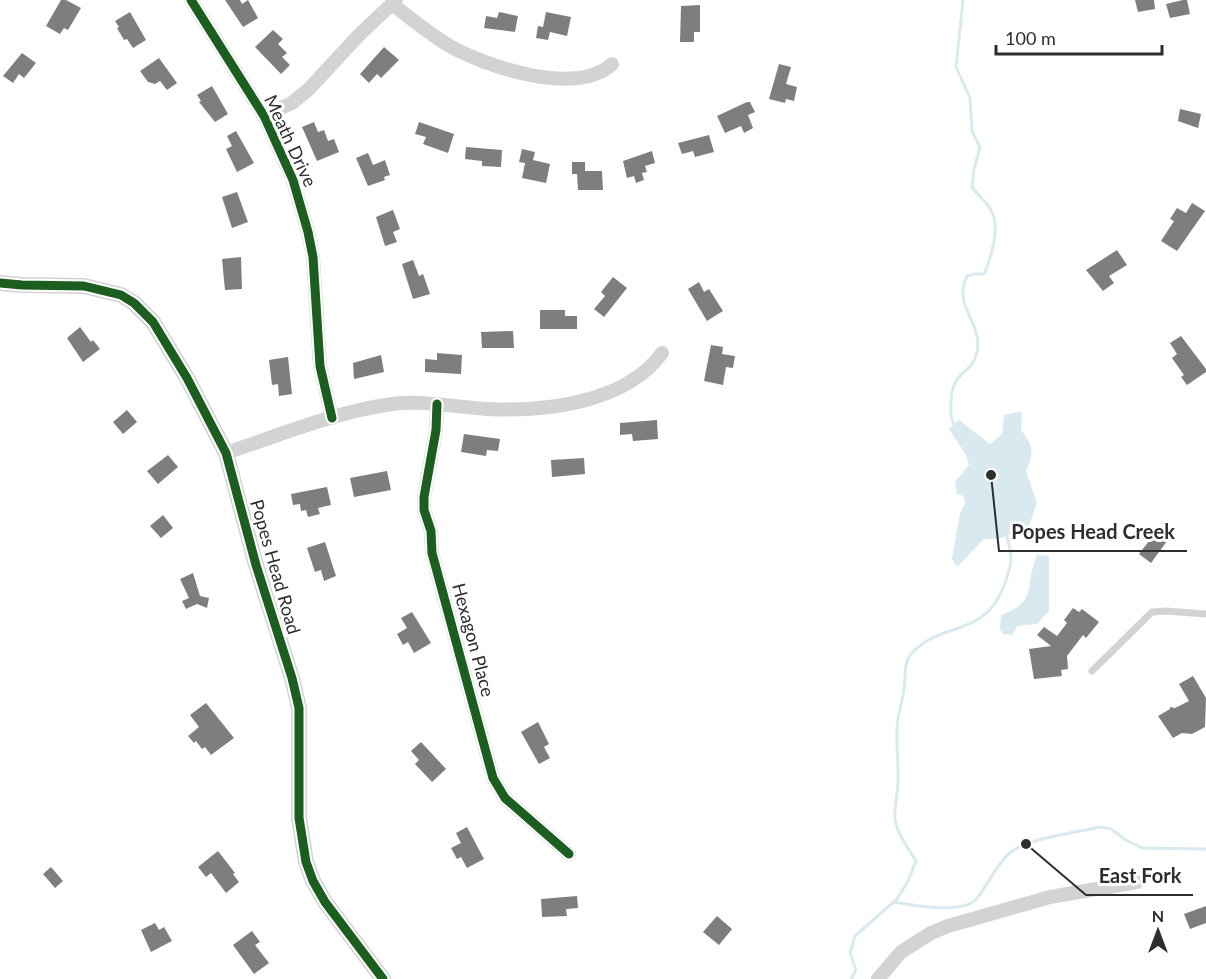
<svg xmlns="http://www.w3.org/2000/svg" width="1206" height="979" font-family="Lato,sans-serif">
<style>
.water{fill:#d9e9f0}
.lines{fill:none;stroke-linecap:round;stroke-linejoin:round}
.stream{stroke:#d9e9f0;stroke-width:3}
.building{fill:#7e7e7e}
.service{stroke:#d3d3d3;stroke-width:7}
.minor{stroke:#d3d3d3;stroke-width:14}
.tertiary{stroke:#d3d3d3;stroke-width:16}
.cycleway-casing{stroke:#fff;stroke-width:13}
.cycleway{stroke:#1b5e20;stroke-width:9}
.labels{text-anchor:middle;stroke-width:6;stroke-linejoin:round;paint-order:stroke}
.street-label{font-size:18px;fill:#2e2e2e;stroke:#fff}
.leader{fill:none;stroke:#2e2e2e;stroke-width:2}
.callout-dot{fill:#2e2e2e;stroke:#fff;stroke-width:2}
.callout-label{font-size:20px;text-anchor:middle;font-weight:bold;fill:#2e2e2e;stroke:#fff;stroke-width:6;stroke-linejoin:round;paint-order:stroke}
</style>
<rect width="100%" height="100%" fill="#fff"/>
<path class="water" d="M 1022,411 L 1021,430 C 1034,446 1034,452 1026,471 L 1037,503 L 1030,523 L 1025,530 L 997,539 L 984,539 L 957,567 L 952,559 L 960,513 L 965,504 L 964,496 L 957,494 L 955,482 L 969,465 L 966,455 L 949,429 L 959,420 L 990,444 L 1002,434 L 1004,415 Z
M 1037,555 L 1049,556 L 1049,611 L 1037,624 L 1017,626 L 1012,635 L 1003,634 L 1000,629 L 1001,615 C 1039,602 1024,584 1037,555 Z"/>
<g class="lines">
<path class="stream" d="M 955,426 C 950,419 951,413 951,404 C 951,369 972,376 977,352 C 983,321 952,308 967,276 L 974,274 L 984,274 C 991,258 1001,227 991,210 C 986,202 978,195 972,187 L 974,169 L 980,148 L 972,131 L 970,98 L 956,67 L 963,0
M 894,902 C 913,905 965,916 978,897 C 989,883 997,863 1011,852 C 1029,838 1076,833 1100,827 L 1111,829 L 1126,840 L 1142,848 L 1206,849
M 851,979 L 856,970 L 850,953 L 855,936 L 897,899 L 908,881 L 916,861 C 908,848 898,835 895,820 C 894,810 896,802 897,793 C 900,771 896,750 897,729 C 897,715 903,702 904,688 C 906,677 903,662 912,653 C 943,620 983,639 1004,586 C 1013,561 1013,558 1006,533"/>
</g>
<path class="building" d="M 61,0 L 66,0 L 81,8 L 68,30 L 64,28 L 60,34 L 46,26 Z
M 225,0 L 240,0 L 242,4 L 248,0 L 258,18 L 243,27 Z
M 1135,0 L 1154,0 L 1155,9 L 1138,12 Z
M 1183,0 L 1187,0 L 1190,14 L 1170,18 L 1166,4 Z
M 700,5 L 700,32 L 694,32 L 694,42 L 680,42 L 681,6 Z
M 130,12 L 146,40 L 133,48 L 127,39 L 124,40 L 117,28 L 119,27 L 115,21 Z
M 499,12 L 518,16 L 515,32 L 484,28 L 486,16 L 497,18 Z
M 546,12 L 571,17 L 567,36 L 550,32 L 548,40 L 536,38 L 538,26 L 543,27 Z
M 273,30 L 283,39 L 278,44 L 287,53 L 282,57 L 290,65 L 281,74 L 255,47 Z
M 384,47 L 399,60 L 381,78 L 377,74 L 369,83 L 360,74 Z
M 22,53 L 36,63 L 24,78 L 19,74 L 13,83 L 3,76 Z
M 159,58 L 177,83 L 167,90 L 160,81 L 155,84 L 148,82 L 140,71 Z
M 779,64 L 791,67 L 786,84 L 797,87 L 794,101 L 786,99 L 785,103 L 769,99 Z
M 212,86 L 228,114 L 215,122 L 199,102 L 201,101 L 197,95 Z
M 747,102 L 750,102 L 755,112 L 748,115 L 753,128 L 744,133 L 741,126 L 725,133 L 717,116 Z
M 1180,109 L 1201,114 L 1198,128 L 1178,121 Z
M 314,122 L 318,132 L 324,130 L 328,141 L 334,139 L 339,152 L 317,161 L 302,127 Z
M 419,122 L 454,134 L 448,153 L 423,144 L 426,137 L 415,134 Z
M 236,131 L 254,163 L 237,172 L 226,149 L 232,146 L 227,136 Z
M 709,135 L 714,152 L 695,157 L 693,151 L 682,154 L 678,143 Z
M 466,147 L 502,150 L 501,167 L 482,166 L 482,161 L 465,159 Z
M 522,149 L 535,152 L 533,160 L 550,164 L 546,183 L 522,178 L 525,163 L 519,162 Z
M 652,151 L 655,163 L 645,166 L 647,172 L 642,173 L 644,180 L 636,183 L 634,176 L 627,178 L 623,161 Z
M 368,153 L 373,165 L 385,160 L 390,175 L 384,177 L 385,180 L 368,186 L 356,158 Z
M 572,162 L 585,162 L 585,171 L 602,171 L 603,190 L 578,190 L 577,174 L 572,174 Z
M 237,192 L 248,222 L 232,228 L 222,197 Z
M 1192,203 L 1205,211 L 1177,251 L 1161,241 L 1174,221 L 1170,219 L 1177,208 L 1186,213 Z
M 393,210 L 400,229 L 393,232 L 397,242 L 385,246 L 376,217 Z
M 1117,250 L 1127,265 L 1109,276 L 1114,283 L 1103,291 L 1086,270 Z
M 241,257 L 242,289 L 225,290 L 222,259 Z
M 413,260 L 419,276 L 423,274 L 430,294 L 413,299 L 402,264 Z
M 613,277 L 627,288 L 604,317 L 594,309 L 605,296 L 601,292 Z
M 699,282 L 704,292 L 709,289 L 723,311 L 707,321 L 688,289 Z
M 540,310 L 565,310 L 565,316 L 577,316 L 577,329 L 540,329 Z
M 80,327 L 91,342 L 93,340 L 100,349 L 83,362 L 67,338 Z
M 513,331 L 514,348 L 482,348 L 481,332 Z
M 1181,336 L 1206,369 L 1206,372 L 1187,385 L 1181,377 L 1184,375 L 1172,358 L 1177,354 L 1170,343 Z
M 711,345 L 723,347 L 722,354 L 735,356 L 733,368 L 726,367 L 723,385 L 704,381 Z
M 437,353 L 462,355 L 461,374 L 425,372 L 425,359 L 437,360 Z
M 381,355 L 384,372 L 354,379 L 353,363 Z
M 288,357 L 292,394 L 279,396 L 278,384 L 272,385 L 269,360 Z
M 127,410 L 137,422 L 123,434 L 113,422 Z
M 657,420 L 658,439 L 633,441 L 632,434 L 620,435 L 620,423 Z
M 464,434 L 500,439 L 498,451 L 487,450 L 486,456 L 461,452 Z
M 168,455 L 178,467 L 158,484 L 147,471 Z
M 584,458 L 585,474 L 552,477 L 551,460 Z
M 387,471 L 391,490 L 354,497 L 350,478 Z
M 327,487 L 331,505 L 318,508 L 320,514 L 308,517 L 306,510 L 301,511 L 300,504 L 293,505 L 291,494 Z
M 163,515 L 173,528 L 161,538 L 150,526 Z
M 1159,528 L 1170,537 L 1151,563 L 1139,554 Z
M 325,542 L 336,576 L 324,581 L 321,570 L 315,572 L 307,548 Z
M 193,573 L 200,596 L 209,598 L 207,608 L 197,604 L 186,609 L 182,601 L 189,598 L 180,579 Z
M 1073,608 L 1079,612 L 1082,609 L 1099,622 L 1086,638 L 1083,635 L 1067,656 L 1068,669 L 1061,670 L 1062,676 L 1034,679 L 1029,649 L 1051,646 L 1037,635 L 1044,627 L 1057,636 L 1067,623 L 1064,620 Z
M 412,612 L 431,643 L 414,653 L 408,642 L 403,645 L 397,634 L 407,628 L 401,618 Z
M 1193,676 L 1206,698 L 1205,727 L 1192,734 L 1182,733 L 1173,738 L 1158,716 L 1170,709 L 1170,707 L 1175,708 L 1189,701 L 1179,684 Z
M 206,703 L 234,738 L 211,755 L 205,747 L 202,749 L 196,741 L 194,743 L 188,736 L 199,727 L 190,715 Z
M 538,722 L 549,744 L 544,747 L 550,758 L 539,764 L 521,732 Z
M 421,742 L 446,769 L 432,782 L 415,764 L 419,760 L 411,751 Z
M 467,827 L 484,859 L 467,868 L 461,857 L 457,859 L 451,848 L 461,843 L 456,833 Z
M 218,851 L 235,873 L 233,874 L 239,882 L 226,893 L 211,873 L 206,877 L 198,867 Z
M 51,867 L 63,881 L 55,888 L 43,874 Z
M 577,896 L 578,908 L 566,909 L 567,916 L 542,917 L 541,899 Z
M 1206,906 L 1206,923 L 1190,929 L 1184,914 Z
M 717,916 L 732,929 L 719,945 L 703,932 Z
M 155,923 L 159,930 L 164,927 L 172,941 L 151,952 L 141,930 Z
M 252,931 L 260,942 L 255,945 L 269,963 L 254,974 L 233,945 Z"/>
<g class="lines">
<path class="service" d="M 1092,671 L 1152,612 L 1166,611 L 1206,614"/>
<path class="minor" d="M 191,0 L 264,116 L 293,180 L 308,232 L 313,257 L 320,366 L 332,418
M 392,4 C 410,18 428,33 448,45 C 486,67 576,97 612,64
M 264,116 L 292,103 L 309,89 L 358,36 L 396,0
M 437,404 L 436,430 L 424,497 L 424,510 L 431,531 L 432,553 L 493,778 L 505,798 L 569,854
M 226,453 C 280,435 335,412 392,404 C 423,400 455,407 487,409 C 544,412 626,403 662,353
M 878,979 L 901,952 L 931,933 L 948,926 L 1050,897 L 1137,882"/>
<path class="tertiary" d="M 0,283 L 22,285 L 84,286 L 121,295 L 134,303 L 153,322 L 187,378 L 226,453 L 256,565 L 292,678 L 299,708 L 299,818 L 306,862 L 313,881 L 325,902 L 383,979"/>
<g class="cycleway-casing">
<path id="cycleway" d="M 191,0 L 264,116 L 293,180 L 308,232 L 313,257 L 320,366 L 332,418
M 0,283 L 22,285 L 84,286 L 121,295 L 134,303 L 153,322 L 187,378 L 226,453 L 256,565 L 292,678 L 299,708 L 299,818 L 306,862 L 313,881 L 325,902 L 383,979
M 437,404 L 436,430 L 424,497 L 424,510 L 431,531 L 432,553 L 493,778 L 505,798 L 569,854"/>
</g>
<use href="#cycleway" class="cycleway"/>
</g>
<g class="labels">
<g class="street-label">
<text transform="translate(290 141) rotate(65)" y="6">Meath Drive</text>
<text transform="translate(275 567) rotate(74)" y="6">Popes Head Road</text>
<text transform="translate(473 640) rotate(75)" y="6">Hexagon Place</text>
</g>
</g>
<path class="leader" d="M991 475L999 551H1187M1026 844L1086 895H1193"/>
<g class="callout-dot">
<circle cx="991" cy="475" r="6"/>
<circle cx="1026" cy="844" r="6"/>
</g>
<g class="callout-label">
<text x="1093" y="539">Popes Head Creek</text>
<text x="1140" y="883">East Fork</text>
</g>
<g transform="translate(1158 931)" stroke="#ffffff" stroke-width="4.5" paint-order="stroke">
<path d="M0-4.5L10 22L0 15L-10 22Z" fill="#2e2e2e"/>
<text y="-9" font-size="16" font-weight="bold" text-anchor="middle" fill="#2e2e2e">N</text>
</g>
<path d="M996 45v9h166v-9" fill="none" stroke="#2e2e2e" stroke-width="3"/>
<text x="1005" y="45" font-size="18" fill="#2e2e2e" stroke="#ffffff" stroke-width="4.5" paint-order="stroke">100 m</text>
</svg>
